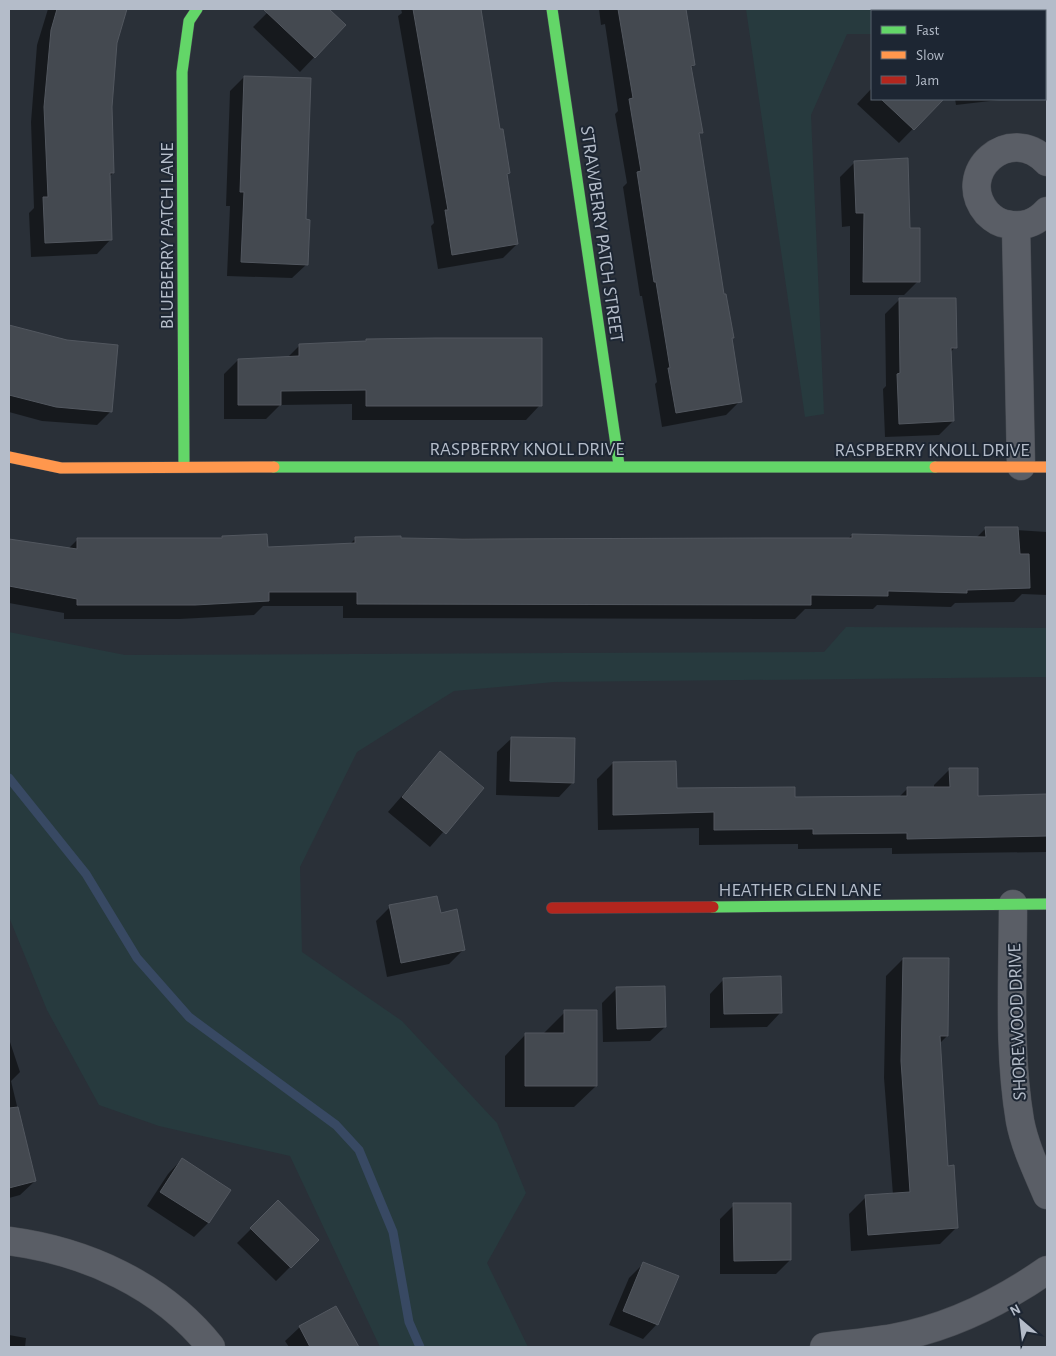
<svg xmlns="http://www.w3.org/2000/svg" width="1056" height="1356" font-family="'Alegreya Sans',sans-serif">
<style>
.green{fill:#273a3e}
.shadow{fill:#0007}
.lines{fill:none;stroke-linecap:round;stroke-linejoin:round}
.stream{stroke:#384963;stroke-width:9}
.building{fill:#444950;stroke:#52575f}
.street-casing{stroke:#484c53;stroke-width:29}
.fast-casing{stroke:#484c53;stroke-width:12}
.slow-casing{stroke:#484c53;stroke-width:12}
.jam-casing{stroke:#484c53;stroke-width:12}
.street{stroke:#5a5e66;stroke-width:28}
.fast{stroke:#63d668;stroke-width:11}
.slow{stroke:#ff974d;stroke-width:11}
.jam{stroke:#b3261e;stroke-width:11}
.labels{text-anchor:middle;stroke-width:4;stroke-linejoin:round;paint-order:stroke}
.street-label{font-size:19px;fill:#b4bcc9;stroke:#1d2633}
</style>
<rect width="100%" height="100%" fill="#2a3038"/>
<path class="green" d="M 746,9 L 923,9 L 923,11 L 872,11 L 872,34 L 847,34 L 811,115 L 824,414 L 805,417 Z
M 846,627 L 1047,628 L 1047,677 L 554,682 L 454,691 L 357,752 L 300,867 L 302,952 L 402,1021 L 497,1123 L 526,1193 L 487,1263 L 528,1347 L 380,1347 L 290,1156 L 159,1126 L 99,1105 L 47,1010 L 9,917 L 9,632 L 125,655 L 824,652 Z"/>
<path class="shadow" d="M 48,9 L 126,9 L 116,43 L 111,107 L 113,173 L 109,177 L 111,239 L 97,254 L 31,257 L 29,213 L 34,208 L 31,122 L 37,45 Z
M 271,9 L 327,9 L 344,26 L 300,72 L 253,27 Z
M 401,9 L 480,9 L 499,131 L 509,173 L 506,176 L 517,244 L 503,258 L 438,269 L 431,226 L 434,223 L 398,16 L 402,13 Z
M 599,9 L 682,9 L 694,65 L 691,68 L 701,132 L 698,136 L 740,401 L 726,415 L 662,427 L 655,384 L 657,382 L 642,296 L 640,296 L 623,187 L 627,183 L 615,114 L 618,111 L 605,24 L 601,25 Z
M 244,77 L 305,221 L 307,264 L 292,278 L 227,276 L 230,206 L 226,206 L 230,91 Z
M 872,88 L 872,99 L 942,99 L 899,143 L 857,104 Z
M 955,99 L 1007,99 L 956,105 Z
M 855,162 L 909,229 L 918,281 L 904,295 L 850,295 L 850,226 L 842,227 L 840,177 Z
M 899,300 L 955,347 L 950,353 L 953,421 L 939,435 L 885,437 L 883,389 L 886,386 L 885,314 Z
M 9,327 L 66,342 L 111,411 L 97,425 L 42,421 L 9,412 Z
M 366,340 L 540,405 L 526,420 L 352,420 L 352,404 L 280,405 L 266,419 L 224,419 L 224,374 L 238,360 L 287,358 L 300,345 L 364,342 Z
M 986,528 L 1047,532 L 1047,595 L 1022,594 L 1014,602 L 955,603 L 951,607 L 877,605 L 873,609 L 805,609 L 795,619 L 343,618 L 343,606 L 263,606 L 254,615 L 180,619 L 64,619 L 64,613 L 9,603 L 9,540 L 68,549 L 78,539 L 220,539 L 222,537 L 266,548 L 350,544 L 356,538 L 848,539 L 852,535 L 976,538 Z
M 512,738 L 573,782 L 559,797 L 496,795 L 497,752 Z
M 440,752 L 482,788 L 430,847 L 388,812 Z
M 613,763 L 676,790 L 794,798 L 899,797 L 908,788 L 934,788 L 934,785 L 950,769 L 977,797 L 1047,796 L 1047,852 L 892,854 L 892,848 L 798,849 L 798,844 L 699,845 L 699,828 L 598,830 L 597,779 Z
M 390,907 L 440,914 L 463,950 L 449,964 L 387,977 L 376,921 Z
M 903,959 L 947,1036 L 940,1043 L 946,1167 L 957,1227 L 940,1244 L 851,1251 L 849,1214 L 866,1197 L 893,1195 L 884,1078 L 886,976 Z
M 724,979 L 781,1012 L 767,1027 L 710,1028 L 710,994 Z
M 617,988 L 665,1027 L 650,1041 L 603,1042 L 602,1003 Z
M 565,1012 L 596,1086 L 574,1107 L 505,1107 L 505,1056 L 526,1034 L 543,1034 Z
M 9,1039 L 20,1072 L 11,1081 L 35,1181 L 20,1195 L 9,1198 Z
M 182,1159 L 225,1196 L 208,1223 L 194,1237 L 147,1206 L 168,1174 Z
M 734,1205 L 790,1260 L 776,1274 L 720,1274 L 720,1219 Z
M 264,1216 L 317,1240 L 276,1281 L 237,1243 Z
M 643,1264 L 657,1324 L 643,1339 L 609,1325 L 629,1278 Z
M 336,1308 L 357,1347 L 289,1347 L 285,1341 L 300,1327 Z
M 9,1335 L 26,1338 L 25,1347 L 9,1347 Z"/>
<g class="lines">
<path class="stream" d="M 9,778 L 86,874 L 137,958 L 189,1017 L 336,1125 L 359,1150 L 393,1232 L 409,1322 L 420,1347"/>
</g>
<path class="building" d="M 57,9 L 127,9 L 117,43 L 112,107 L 114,173 L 110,173 L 112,240 L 45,243 L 43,197 L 48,197 L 44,107 L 51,30 Z
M 263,9 L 329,9 L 346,25 L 315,58 Z
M 413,9 L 481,9 L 500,129 L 503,129 L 510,173 L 507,174 L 518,244 L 452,255 L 445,210 L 448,210 Z
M 618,9 L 686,9 L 695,65 L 691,66 L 703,133 L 699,133 L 724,294 L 726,294 L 734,338 L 732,338 L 742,402 L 676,413 L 668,368 L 670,368 L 656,282 L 654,282 L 637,172 L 641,171 L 629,99 L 633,98 Z
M 244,76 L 311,78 L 306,219 L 310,220 L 308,265 L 241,262 L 244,192 L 240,192 Z
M 881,99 L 944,99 L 914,130 Z
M 908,158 L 910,228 L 920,228 L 920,282 L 863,282 L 864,213 L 856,213 L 854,161 Z
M 899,298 L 956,298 L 957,348 L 951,348 L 954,421 L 899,424 L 897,374 L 900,373 Z
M 9,325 L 67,340 L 118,345 L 112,412 L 56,407 L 9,395 Z
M 435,338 L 542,338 L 542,406 L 366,406 L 366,390 L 281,391 L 281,405 L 238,405 L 238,359 L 299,356 L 299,344 L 366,341 L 366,339 Z
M 985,527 L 1018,527 L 1020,554 L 1029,554 L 1030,588 L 967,590 L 967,593 L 888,591 L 888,596 L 811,595 L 811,605 L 357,604 L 357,592 L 269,592 L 269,601 L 195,605 L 77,605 L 77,599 L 9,586 L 9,539 L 77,549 L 77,538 L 222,538 L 222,536 L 267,534 L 268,547 L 355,543 L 355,537 L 401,536 L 401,538 L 462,539 L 763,538 L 852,538 L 852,534 L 986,537 Z
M 511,737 L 575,738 L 574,783 L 510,781 Z
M 440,751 L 484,788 L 446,834 L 402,797 Z
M 676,761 L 677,788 L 795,787 L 795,797 L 907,796 L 907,787 L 950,787 L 949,768 L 978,768 L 978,796 L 1047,794 L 1047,836 L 907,839 L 907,833 L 813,834 L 813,829 L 714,830 L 714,812 L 613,815 L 613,762 Z
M 437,896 L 441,913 L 457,909 L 465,950 L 401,963 L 389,905 Z
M 903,958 L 949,958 L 948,1036 L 940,1036 L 948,1166 L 954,1165 L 958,1228 L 868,1235 L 865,1195 L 910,1192 L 901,1061 Z
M 781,976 L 782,1013 L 724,1014 L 723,978 Z
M 665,986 L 666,1027 L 617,1029 L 616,987 Z
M 564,1010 L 597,1010 L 597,1086 L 525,1086 L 525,1033 L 564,1033 Z
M 18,1107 L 36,1181 L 9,1188 L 9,1108 Z
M 182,1158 L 231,1190 L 209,1223 L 160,1192 Z
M 278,1200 L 319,1240 L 291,1268 L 250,1228 Z
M 733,1203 L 791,1203 L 791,1260 L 734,1261 Z
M 643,1262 L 679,1276 L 658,1325 L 623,1311 Z
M 336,1306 L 359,1347 L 310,1347 L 299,1326 Z"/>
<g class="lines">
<g class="street-casing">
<path id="street" d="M 1047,162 C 1010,122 953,173 987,213 C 992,218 999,223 1006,224 C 1023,228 1036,223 1047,211
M 1016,226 L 1021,466
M 1013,904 C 1013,976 1008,1050 1020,1121 C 1025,1147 1037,1171 1047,1195
M 9,1241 C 85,1251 162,1285 211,1347
M 824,1347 C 847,1344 870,1342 893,1338 C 948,1328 1001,1302 1047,1270"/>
</g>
<g class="fast-casing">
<path id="fast" d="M 552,9 L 619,465
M 184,466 L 182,72 L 189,21 L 197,9
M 274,467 L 935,467
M 713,907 L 1047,904"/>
</g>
<g class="slow-casing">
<path id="slow" d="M 9,457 L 61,468 L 274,467
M 935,467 L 1047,467"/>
</g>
<g class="jam-casing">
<path id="jam" d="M 552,908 L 713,907"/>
</g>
<use href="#street" class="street"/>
<use href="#fast" class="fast"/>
<use href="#slow" class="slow"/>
<use href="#jam" class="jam"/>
</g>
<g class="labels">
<g class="street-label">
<text transform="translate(603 234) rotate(82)" y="7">STRAWBERRY PATCH STREET</text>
<text transform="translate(166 236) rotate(-90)" y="7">BLUEBERRY PATCH LANE</text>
<text x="527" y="455">RASPBERRY KNOLL DRIVE</text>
<text x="932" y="456">RASPBERRY KNOLL DRIVE</text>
<text x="800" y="896">HEATHER GLEN LANE</text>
<text transform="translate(1016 1022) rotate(-92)" y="7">SHOREWOOD DRIVE</text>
</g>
</g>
<rect width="1056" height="1356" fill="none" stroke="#b4bcc9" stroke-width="20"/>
<rect x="871" y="10" width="175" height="90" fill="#1d2633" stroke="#59626f"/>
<rect x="881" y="26" width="25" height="8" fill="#63d668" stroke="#59626f"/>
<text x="916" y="35" font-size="15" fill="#b4bcc9">Fast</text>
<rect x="881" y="51" width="25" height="8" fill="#ff974d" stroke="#59626f"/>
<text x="916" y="60" font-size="15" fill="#b4bcc9">Slow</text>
<rect x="881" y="76" width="25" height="8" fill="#b3261e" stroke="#59626f"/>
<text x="916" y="85" font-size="15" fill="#b4bcc9">Jam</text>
<g transform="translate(1021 1321) rotate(332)" stroke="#1d2633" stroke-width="4" paint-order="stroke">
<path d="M0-4L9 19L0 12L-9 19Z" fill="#b4bcc9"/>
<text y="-8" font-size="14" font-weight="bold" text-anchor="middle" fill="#b4bcc9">N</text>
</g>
</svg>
